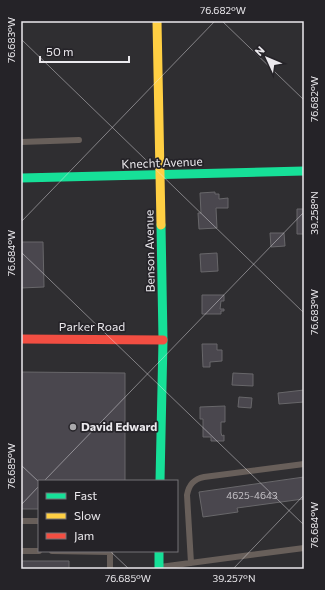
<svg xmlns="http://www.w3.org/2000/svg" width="325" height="590" font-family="Commissioner,sans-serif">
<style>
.building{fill:#4a474e;stroke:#68676a}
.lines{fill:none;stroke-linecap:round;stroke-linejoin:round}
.lane{stroke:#685f5a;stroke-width:6}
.fast{stroke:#16e098;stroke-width:9}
.slow{stroke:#ffcf43;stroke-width:9}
.jam{stroke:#f24e42;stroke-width:9}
.ticks{fill:none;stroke:#ebe9ed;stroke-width:1;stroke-opacity:0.45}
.poi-dot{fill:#a9a8ab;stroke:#252328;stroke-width:1.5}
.labels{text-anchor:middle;stroke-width:3.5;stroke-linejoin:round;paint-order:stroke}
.number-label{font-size:10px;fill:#c3c0c5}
.street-label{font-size:12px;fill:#ebe9ed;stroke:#252328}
.poi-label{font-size:12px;font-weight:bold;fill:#ebe9ed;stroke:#252328;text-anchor:start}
.neatline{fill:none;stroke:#ebe9ed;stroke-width:1.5}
.ticks-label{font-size:10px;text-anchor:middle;fill:#ebe9ed}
</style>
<rect width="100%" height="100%" fill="#2f2e31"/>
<path class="building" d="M 215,192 L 215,194 L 219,194 L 219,199 L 228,198 L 228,208 L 216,208 L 217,228 L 199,229 L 198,213 L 201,213 L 200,193 Z
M 297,209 L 304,209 L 304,234 L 297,234 Z
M 270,233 L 284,233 L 285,246 L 271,247 Z
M 21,242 L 43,242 L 44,287 L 21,288 Z
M 217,253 L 218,271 L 201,272 L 200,254 Z
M 202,295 L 224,295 L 224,301 L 221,301 L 220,309 L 224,309 L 224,311 L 221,311 L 221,314 L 202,314 Z
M 202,344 L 217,344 L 217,350 L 222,350 L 222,361 L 210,362 L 210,367 L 203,367 Z
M 21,372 L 125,373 L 125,481 L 39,481 L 39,509 L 21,509 Z
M 233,373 L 253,374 L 253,386 L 232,385 Z
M 304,390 L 304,402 L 279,404 L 278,393 Z
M 239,397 L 252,398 L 251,408 L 238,407 Z
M 225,406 L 225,422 L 221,422 L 221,433 L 222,436 L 224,435 L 224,441 L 211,441 L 211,437 L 203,437 L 203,419 L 200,419 L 200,407 Z
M 304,477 L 304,503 L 303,499 L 237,508 L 238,512 L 203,517 L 199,492 Z
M 21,561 L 69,561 L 69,569 L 21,569 Z"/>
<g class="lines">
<path class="lane" d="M 21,142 L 79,140
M 21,521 L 39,521
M 21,551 L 39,551
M 52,551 L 110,552 L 110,569
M 191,563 L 187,495 C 189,484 194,479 204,477 L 304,464
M 160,567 L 304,548"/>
<path class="fast" d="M 21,178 L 304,171
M 160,481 L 163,340 L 161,225
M 159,551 L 159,569"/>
<path class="slow" d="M 157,21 L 161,225"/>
<path class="jam" d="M 21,339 L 163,340"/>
</g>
<path class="ticks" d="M 222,21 L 304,100M 21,39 L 304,313M 21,222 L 215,21M 21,252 L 304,525M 21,465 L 39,482M 44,481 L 304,212M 21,505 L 39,486M 110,551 L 129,569M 233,569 L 304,495"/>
<circle class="poi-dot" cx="73" cy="427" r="4"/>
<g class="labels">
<g class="number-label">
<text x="252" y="499">4625-4643</text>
</g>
<g class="street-label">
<text transform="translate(162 163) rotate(-2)" y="4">Knecht Avenue</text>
<text transform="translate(150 251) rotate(-91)" y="4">Benson Avenue</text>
<text x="92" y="331">Parker Road</text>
</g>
<g class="poi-label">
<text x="81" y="431">David Edward</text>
</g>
</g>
<rect width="325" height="590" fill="none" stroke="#252328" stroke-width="44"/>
<rect x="38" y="480" width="140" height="72" fill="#252328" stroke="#747277"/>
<rect x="46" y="493" width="20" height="6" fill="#16e098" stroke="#747277"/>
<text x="74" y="500" font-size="12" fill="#ebe9ed">Fast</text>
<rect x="46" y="513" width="20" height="6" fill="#ffcf43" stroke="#747277"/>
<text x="74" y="520" font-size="12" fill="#ebe9ed">Slow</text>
<rect x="46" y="533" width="20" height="6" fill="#f24e42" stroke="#747277"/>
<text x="74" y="540" font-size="12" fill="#ebe9ed">Jam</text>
<g transform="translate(267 58) rotate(314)" stroke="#252328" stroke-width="3" paint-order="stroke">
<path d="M0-3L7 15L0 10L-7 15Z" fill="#ebe9ed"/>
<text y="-6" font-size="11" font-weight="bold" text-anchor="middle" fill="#ebe9ed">N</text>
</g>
<path d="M40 56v6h89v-6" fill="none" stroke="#ebe9ed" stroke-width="2"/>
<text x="46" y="56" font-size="12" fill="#ebe9ed" stroke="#252328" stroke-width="3" paint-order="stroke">50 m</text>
<rect x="22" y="22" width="281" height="546" class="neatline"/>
<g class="ticks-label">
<text x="223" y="14">76.682°W</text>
<text transform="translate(11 40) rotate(-90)" y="4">76.683°W</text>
<text transform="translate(314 99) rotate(-90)" y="4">76.682°W</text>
<text transform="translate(314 213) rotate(-90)" y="4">39.258°N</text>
<text transform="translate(11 253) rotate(-90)" y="4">76.684°W</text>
<text transform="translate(314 312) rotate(-90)" y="4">76.683°W</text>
<text transform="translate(11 466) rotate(-90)" y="4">76.685°W</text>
<text transform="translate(314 525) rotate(-90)" y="4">76.684°W</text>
<text x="128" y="582">76.685°W</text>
<text x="234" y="582">39.257°N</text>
</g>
</svg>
